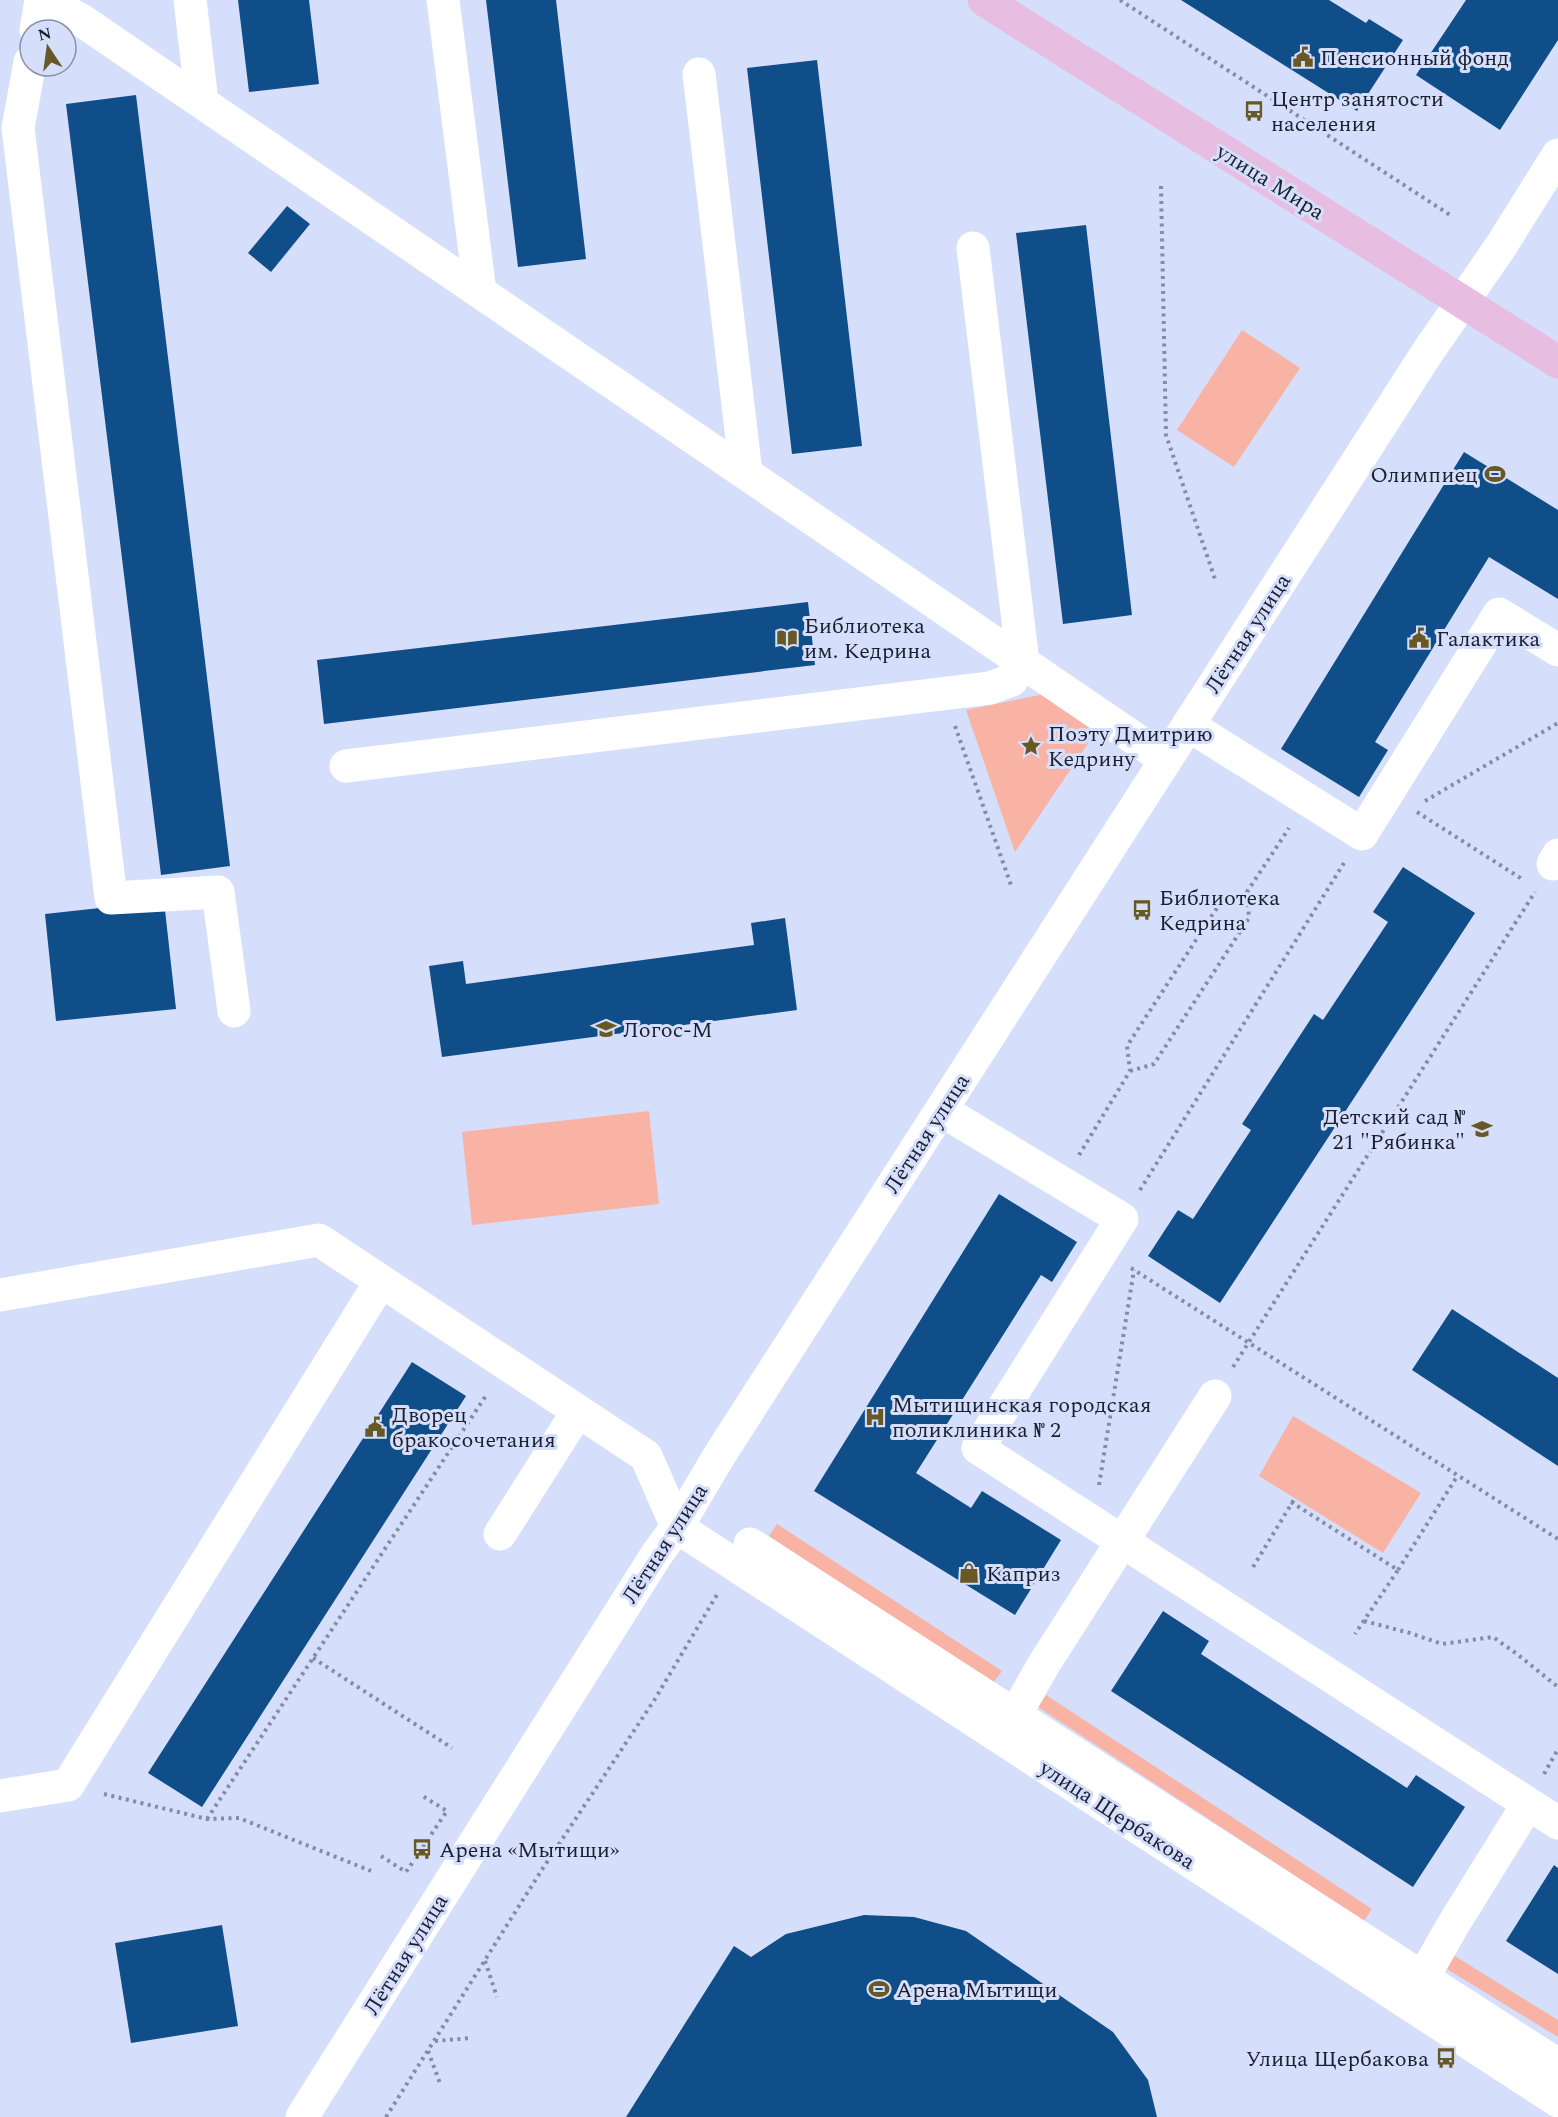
<svg xmlns="http://www.w3.org/2000/svg" width="1558" height="2117" font-family="Spectral,serif">
<style>
.green{fill:#f9b3a4}
.building{fill:#104e89}
.lines{fill:none;stroke-linecap:round;stroke-linejoin:round}
.path{stroke:#858ca3;stroke-width:4;stroke-dasharray:3 4.5;stroke-linecap:butt}
.minor{stroke:#fff;stroke-width:33}
.major{stroke:#e7bee1;stroke-width:33}
.labels{text-anchor:middle;stroke-width:6;stroke-linejoin:round;paint-order:stroke}
.poi-label{font-size:22px;fill:#1b1f30;stroke:#d5defa;text-anchor:start}
.street-label{font-size:22px;fill:#1b1f30;stroke:#d5defa}
</style>
<rect width="100%" height="100%" fill="#d5defa"/>
<path class="green" d="M 1242,330 L 1300,368 L 1234,467 L 1177,430 Z
M 1045,694 L 1097,730 L 1015,852 L 966,710 Z
M 649,1111 L 659,1204 L 472,1225 L 462,1132 Z
M 1293,1416 L 1421,1493 L 1383,1553 L 1259,1476 Z
M 777,1524 L 1002,1671 L 993,1683 L 769,1536 Z
M 1046,1695 L 1372,1909 L 1364,1921 L 1038,1707 Z
M 1450,1953 L 1558,2020 L 1558,2037 L 1442,1966 Z"/>
<path class="building" d="M 238,0 L 309,0 L 319,84 L 249,92 Z
M 486,0 L 556,0 L 586,259 L 518,267 Z
M 1181,0 L 1329,0 L 1366,23 L 1369,19 L 1403,40 L 1357,111 Z
M 1466,0 L 1558,0 L 1558,40 L 1500,130 L 1416,75 Z
M 817,60 L 862,446 L 792,454 L 747,68 Z
M 136,95 L 230,866 L 161,875 L 66,104 Z
M 287,206 L 310,224 L 271,272 L 248,253 Z
M 1086,225 L 1132,615 L 1063,624 L 1016,233 Z
M 1464,452 L 1558,510 L 1558,599 L 1489,557 L 1375,742 L 1388,750 L 1359,797 L 1281,749 Z
M 808,602 L 815,665 L 324,724 L 317,660 Z
M 1403,867 L 1475,913 L 1220,1303 L 1148,1256 L 1178,1210 L 1193,1219 L 1251,1130 L 1242,1124 L 1314,1014 L 1323,1020 L 1388,922 L 1373,912 Z
M 164,901 L 176,1009 L 56,1021 L 45,914 Z
M 785,918 L 797,1010 L 442,1057 L 429,966 L 463,961 L 466,984 L 754,945 L 751,923 Z
M 999,1194 L 1077,1242 L 1052,1282 L 1041,1275 L 916,1473 L 971,1508 L 982,1491 L 1061,1540 L 1015,1615 L 814,1491 Z
M 1452,1309 L 1558,1378 L 1558,1466 L 1412,1370 Z
M 412,1362 L 466,1396 L 202,1807 L 148,1773 Z
M 1163,1611 L 1209,1641 L 1201,1654 L 1407,1788 L 1416,1775 L 1465,1807 L 1413,1887 L 1111,1691 Z
M 1554,1865 L 1558,1868 L 1558,1974 L 1506,1941 Z
M 864,1915 L 914,1917 L 966,1931 L 1113,2032 L 1148,2080 L 1157,2117 L 626,2117 L 734,1946 L 751,1957 L 786,1934 Z
M 222,1925 L 238,2026 L 131,2043 L 115,1943 Z"/>
<g class="lines">
<path class="path" d="M 1120,0 L 1450,215
M 1161,186 L 1166,435 L 1215,579
M 955,726 L 1012,888
M 1425,801 L 1558,723
M 1417,812 L 1522,879
M 1130,1071 L 1154,1064 L 1249,918 L 1247,892 L 1289,828
M 1079,1155 L 1130,1071 L 1127,1046 L 1222,900 L 1247,892
M 1140,1190 L 1344,863
M 1131,1268 L 1558,1539
M 1233,1367 L 1535,892
M 1099,1485 L 1134,1270
M 1291,1502 L 1398,1570 L 1355,1634
M 1253,1567 L 1295,1498
M 1398,1570 L 1458,1475
M 1364,1621 L 1410,1633 L 1442,1644 L 1493,1637 L 1517,1654 L 1558,1687
M 313,1658 L 452,1748
M 1544,1774 L 1558,1749
M 104,1794 L 207,1819 L 239,1818 L 371,1871
M 207,1819 L 487,1394
M 381,1856 L 406,1872 L 447,1811 L 421,1795
M 485,1961 L 497,1997
M 435,2041 L 471,2038
M 428,2051 L 441,2086
M 386,2117 L 543,1868 L 655,1699 L 718,1593"/>
<path class="minor" d="M 45,0 L 81,20 L 1166,760
M 190,0 L 202,102
M 443,0 L 480,292
M 36,30 L 41,0
M 30,62 L 18,128 L 111,898 L 218,892 L 234,1011
M 699,74 L 746,473
M 1188,725 L 1362,834 L 1499,614 L 1558,650
M 346,766 L 990,688 L 1012,680 L 1023,662 L 973,248
M 1553,864 L 1558,855
M 941,1110 L 1122,1219 L 978,1448 L 1558,1823
M 0,1295 L 319,1240 L 646,1456 L 677,1527
M 677,1527 L 1558,2101
M 500,1534 L 578,1411
M 750,1544 L 1558,2065
M 1004,1734 L 1044,1664 L 1215,1396
M 0,1796 L 68,1785 L 381,1281
M 1412,1997 L 1453,1925 L 1528,1804
M 302,2117 L 657,1554 L 677,1527 L 719,1456 L 1427,353 L 1501,246 L 1558,155"/>
<path class="major" d="M 984,0 L 1558,362"/>
</g>
<defs>
<g id="civic-bare" transform="scale(1.62)"><path d="M-.6-6.5H3V-4.5H.6V-3L4-1V1h2V6H-6V1h2V-1L-.6-3ZM-1.2 2.5V6h2.4V2.5Z" fill="#685826" stroke="#d5defa" stroke-width="2.5" paint-order="stroke"/></g>
<g id="bus-bare" transform="scale(1.62)"><path d="M-5-6H5V4H4V6H2V4H-2V6H-4V4H-5ZM-3.5-4V0h7V-4ZM-3.5 1.2v1.5H-2V1.2ZM2 1.2v1.5H3.5V1.2Z" fill="#685826" stroke="#d5defa" stroke-width="2.5" paint-order="stroke"/></g>
<g id="stadium-bare" transform="scale(1.62)"><path d="M0-5a6.5 5 0 1 0 0 10a6.5 5 0 1 0 0-10ZM-3.5-1.8h7v3.6h-7Z" fill="#685826" stroke="#d5defa" stroke-width="2.5" paint-order="stroke"/></g>
<g id="library-bare" transform="scale(1.62)"><path d="M-6-4Q-3-5.5-.7-3.5V5Q-3 3-6 4ZM6-4Q3-5.5 .7-3.5V5Q3 3 6 4Z" fill="#685826" stroke="#d5defa" stroke-width="2.5" paint-order="stroke"/></g>
<g id="sight-bare" transform="scale(1.62)"><path d="M0-6L1.8-2.2L6-1.7L2.9 1.2L3.7 5.4L0 3.3L-3.7 5.4L-2.9 1.2L-6-1.7L-1.8-2.2Z" fill="#685826" stroke="#d5defa" stroke-width="2.5" paint-order="stroke"/></g>
<g id="school-bare" transform="scale(1.62)"><path d="M0-5L7-2L0 1L-7-2ZM-4 1L0 2.5L4 1V4Q0 6-4 4Z" fill="#685826" stroke="#d5defa" stroke-width="2.5" paint-order="stroke"/></g>
<g id="hospital-bare" transform="scale(1.62)"><path d="M-5-5h3v3.5h4V-5h3V5h-3V1.5h-4V5h-3Z" fill="#685826" stroke="#d5defa" stroke-width="2.5" paint-order="stroke"/></g>
<g id="shop-bare" transform="scale(1.62)"><path d="M-5-2.5h2.3a2.7 3.5 0 0 1 5.4 0H5L5.5 6h-11ZM-1.5-2.5h3a1.5 2.3 0 0 0-3 0Z" fill="#685826" stroke="#d5defa" stroke-width="2.5" paint-order="stroke"/></g>
</defs>
<g fill-rule="evenodd">
<use href="#civic-bare" x="1303" y="57"/>
<use href="#bus-bare" x="1254" y="111"/>
<use href="#stadium-bare" x="1495" y="474"/>
<use href="#library-bare" x="787" y="638"/>
<use href="#civic-bare" x="1419" y="638"/>
<use href="#sight-bare" x="1031" y="746"/>
<use href="#bus-bare" x="1142" y="910"/>
<use href="#school-bare" x="606" y="1029"/>
<use href="#school-bare" x="1482" y="1129"/>
<use href="#hospital-bare" x="875" y="1417"/>
<use href="#civic-bare" x="375" y="1427"/>
<use href="#shop-bare" x="969" y="1573"/>
<use href="#bus-bare" x="422" y="1849"/>
<use href="#stadium-bare" x="879" y="1989"/>
<use href="#bus-bare" x="1446" y="2058"/>
</g>
<g class="labels">
<g class="poi-label">
<text x="1320" y="65">Пенсионный фонд</text>
<text x="1271" y="106">Центр занятости<tspan x="1271" dy="25">населения</tspan></text>
<text x="1478" y="482" text-anchor="end">Олимпиец</text>
<text x="804" y="633">Библиотека<tspan x="804" dy="25">им. Кедрина</tspan></text>
<text x="1436" y="646">Галактика</text>
<text x="1048" y="741">Поэту Дмитрию<tspan x="1048" dy="25">Кедрину</tspan></text>
<text x="1159" y="905">Библиотека<tspan x="1159" dy="25">Кедрина</tspan></text>
<text x="623" y="1037">Логос-М</text>
<text x="1465" y="1124" text-anchor="end">Детский сад №<tspan x="1465" dy="25">21 "Рябинка"</tspan></text>
<text x="892" y="1412">Мытищинская городская<tspan x="892" dy="25">поликлиника № 2</tspan></text>
<text x="392" y="1422">Дворец<tspan x="392" dy="25">бракосочетания</tspan></text>
<text x="986" y="1581">Каприз</text>
<text x="439" y="1857">Арена «Мытищи»</text>
<text x="896" y="1997">Арена Мытищи</text>
<text x="1429" y="2066" text-anchor="end">Улица Щербакова</text>
</g>
<g class="street-label">
<text transform="translate(1271 181) rotate(32)" y="8">улица Мира</text>
<text transform="translate(1247 633) rotate(-57)" y="8">Лётная улица</text>
<text transform="translate(926 1133) rotate(-57)" y="8">Лётная улица</text>
<text transform="translate(664 1543) rotate(-57)" y="8">Лётная улица</text>
<text transform="translate(1118 1814) rotate(33)" y="8">улица Щербакова</text>
<text transform="translate(405 1954) rotate(-58)" y="8">Лётная улица</text>
</g>
</g>
<g transform="translate(48 48) rotate(347)"><circle r="28" fill="#d5defa" stroke="#8b92a9" stroke-width="1.5"/>
<path d="M0-4.5L10 22L0 15L-10 22Z" fill="#685826"/>
<text y="-9" font-size="16" font-weight="bold" text-anchor="middle" fill="#1b1f30">N</text>
</g>
</svg>
